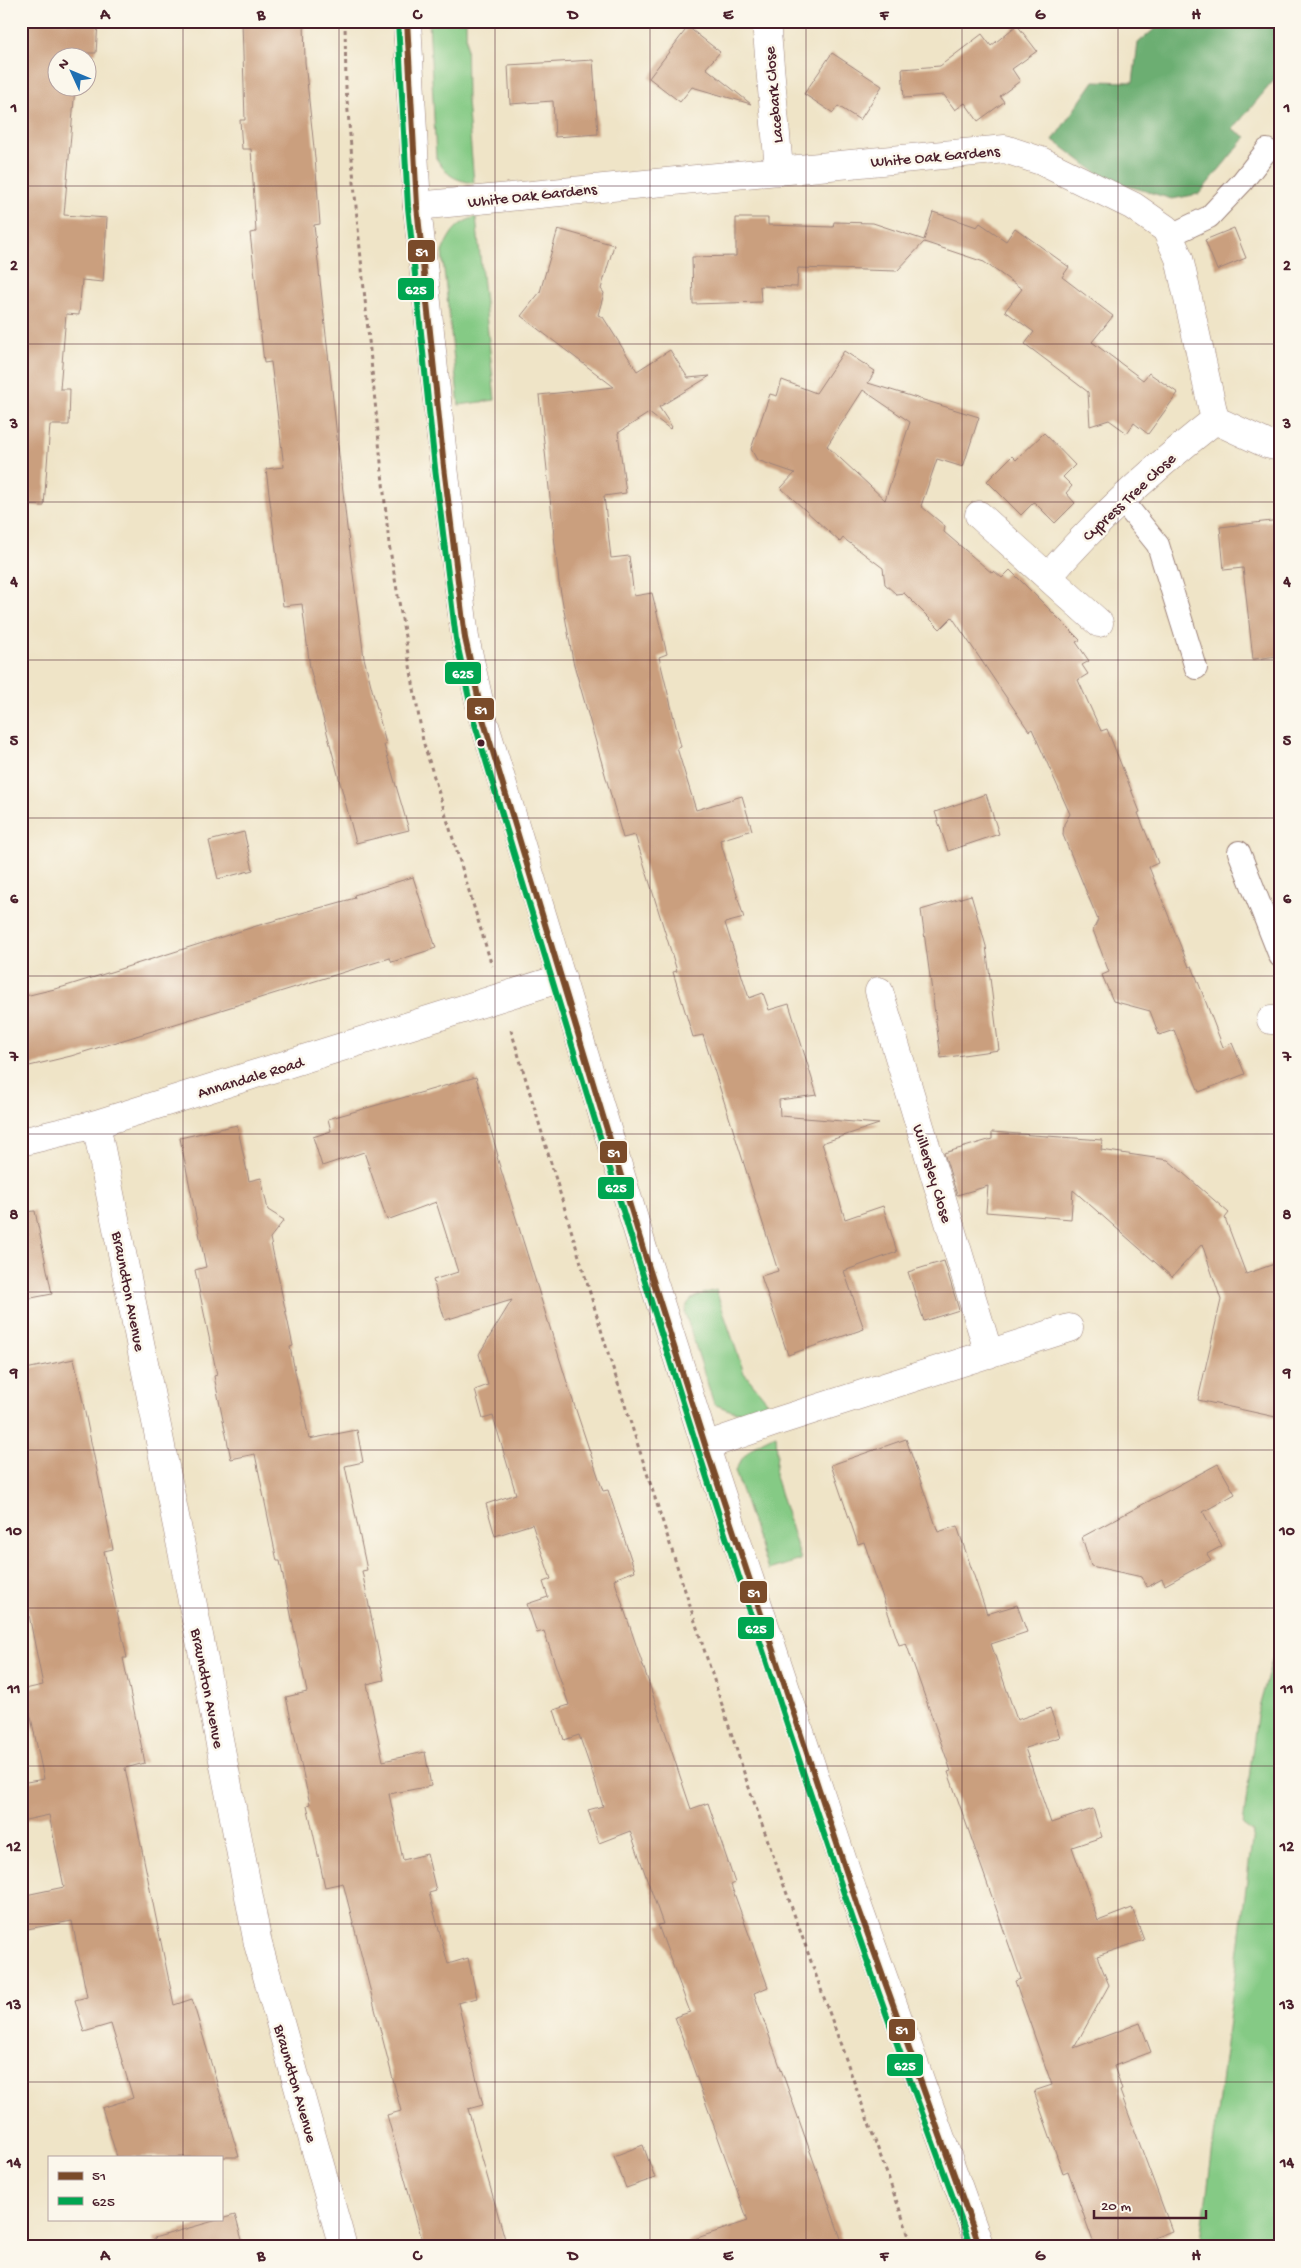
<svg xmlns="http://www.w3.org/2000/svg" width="1301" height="2268" font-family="'Gochi Hand',sans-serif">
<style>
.green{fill:#85ca85;stroke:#687458}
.forest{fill:#6cae72;stroke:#5b664e}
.building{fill:#ca9f7e;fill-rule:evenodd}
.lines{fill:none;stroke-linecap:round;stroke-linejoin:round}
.service-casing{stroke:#9c8279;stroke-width:24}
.minor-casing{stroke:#9c8279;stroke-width:29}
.tertiary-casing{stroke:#9c8279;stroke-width:29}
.path{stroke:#9c8279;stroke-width:3;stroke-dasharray:4 4;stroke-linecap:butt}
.service{stroke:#fff;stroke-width:22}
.minor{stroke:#fff;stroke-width:28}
.tertiary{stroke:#fff;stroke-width:28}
.bus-1-casing{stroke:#fbf7ec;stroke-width:10}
.bus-2-casing{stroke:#fbf7ec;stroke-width:10}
.bus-1{stroke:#7a4b2a;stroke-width:6}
.bus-2{stroke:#00a651;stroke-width:6}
.grid{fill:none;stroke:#4a1f2b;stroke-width:1;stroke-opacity:0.55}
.bus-dot{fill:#4a1f2b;stroke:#fbf7ec;stroke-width:2}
.labels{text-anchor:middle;stroke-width:5;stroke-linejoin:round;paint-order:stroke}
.street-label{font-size:16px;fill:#4a1f2b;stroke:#fbf7ec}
.line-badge{stroke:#fbf7ec;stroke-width:2}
.badge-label{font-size:14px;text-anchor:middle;font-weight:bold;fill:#fff}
.neatline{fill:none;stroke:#4a1f2b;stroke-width:2}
.grid-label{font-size:16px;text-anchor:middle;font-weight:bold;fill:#4a1f2b}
</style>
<rect width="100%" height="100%" fill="#fbf7ec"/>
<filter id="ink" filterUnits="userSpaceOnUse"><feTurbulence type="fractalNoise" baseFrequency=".02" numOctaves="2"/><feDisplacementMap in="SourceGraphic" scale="10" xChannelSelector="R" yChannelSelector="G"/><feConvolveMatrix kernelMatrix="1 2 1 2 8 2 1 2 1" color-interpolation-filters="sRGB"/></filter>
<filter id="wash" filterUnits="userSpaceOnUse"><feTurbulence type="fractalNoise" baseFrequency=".0096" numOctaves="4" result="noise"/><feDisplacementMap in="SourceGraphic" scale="20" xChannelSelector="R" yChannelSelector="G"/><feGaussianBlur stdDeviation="1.12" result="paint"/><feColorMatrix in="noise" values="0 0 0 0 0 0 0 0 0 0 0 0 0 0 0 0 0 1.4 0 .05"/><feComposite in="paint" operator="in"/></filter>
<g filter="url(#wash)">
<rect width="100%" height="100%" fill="#efe4c7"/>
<path class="green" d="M 429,21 L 466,21 L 467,101 L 474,183 C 453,180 447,175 436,158 Z
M 476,217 L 495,400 L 459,405 L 442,252 C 450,233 456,223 476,217 Z
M 716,1290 L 744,1373 L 767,1401 L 768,1409 C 746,1416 735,1413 714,1404 L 685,1313 C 687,1295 701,1295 716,1290 Z
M 776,1435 L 777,1454 L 775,1476 L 801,1560 L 768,1570 L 735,1471 C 744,1452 757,1442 776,1435 Z
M 1277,1642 L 1280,1642 L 1280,2247 L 1200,2247 L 1253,1832 L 1243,1825 L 1257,1715 Z"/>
<path class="forest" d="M 1164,21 L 1280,21 L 1280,73 L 1233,129 L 1246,137 L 1199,194 L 1172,199 L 1105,179 L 1053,140 L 1094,81 L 1133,82 L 1138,43 Z"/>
<g id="blocks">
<path class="building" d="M 21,21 L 98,23 L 96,53 L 86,53 L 86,58 L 58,58 L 58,88 L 75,88 L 64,215 L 107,218 L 103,282 L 82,280 L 79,315 L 66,314 L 60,389 L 70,389 L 69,425 L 50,425 L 44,506 L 21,505 Z
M 242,21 L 304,21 L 305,62 L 315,158 L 320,224 L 314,225 L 347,528 L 364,658 L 386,744 L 384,745 L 409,830 L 356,843 L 310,668 L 302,604 L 283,606 L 280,582 L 266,469 L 284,467 L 271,362 L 264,363 L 255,277 L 250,233 L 256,232 L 251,149 L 242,149 L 240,120 L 245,120 Z
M 1017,25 L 1037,51 L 1012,69 L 1020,81 L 1000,96 L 1004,102 L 978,121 L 965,103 L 955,110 L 944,95 L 904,98 L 902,69 L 940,66 L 982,34 L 991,46 Z
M 688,27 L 720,52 L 706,68 L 751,104 L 692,87 L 680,102 L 649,78 Z
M 832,53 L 882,86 L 860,120 L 838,106 L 833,113 L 804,94 Z
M 593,60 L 598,134 L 555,137 L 553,101 L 510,104 L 508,65 Z
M 933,212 L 977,227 L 980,223 L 1006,241 L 1015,228 L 1069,267 L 1062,277 L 1113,316 L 1092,342 L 1143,380 L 1149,373 L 1178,393 L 1148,434 L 1134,423 L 1127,433 L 1109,420 L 1090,426 L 1088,392 L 1025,344 L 1034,332 L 1005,311 L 1022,289 L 984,262 L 924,242 L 897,271 L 798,268 L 797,287 L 760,286 L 761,302 L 693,304 L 692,257 L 736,256 L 736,218 L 768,218 L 768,225 L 833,227 L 834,222 L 873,223 L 924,240 Z
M 1234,228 L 1246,258 L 1217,270 L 1205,240 Z
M 558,229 L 614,245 L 601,289 L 604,293 L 598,315 L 603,317 L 637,371 L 670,350 L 688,378 L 710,376 L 659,407 L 672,427 L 670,429 L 649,413 L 618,433 L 626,493 L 604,496 L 611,558 L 629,556 L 634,596 L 652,593 L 667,654 L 659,657 L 681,747 L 677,748 L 696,810 L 742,796 L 752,830 L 720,840 L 744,918 L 725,923 L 749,998 L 763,993 L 769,1010 L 789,1004 L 817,1095 L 779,1100 L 780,1116 L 879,1124 L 822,1143 L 845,1219 L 883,1206 L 897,1252 L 844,1271 L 864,1329 L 788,1355 L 761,1276 L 778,1271 L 703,1035 L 693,1037 L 673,972 L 677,971 L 635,835 L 623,838 L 573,661 L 559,582 L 539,395 L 614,387 L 521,316 L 540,292 Z
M 844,351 L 875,371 L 868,383 L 979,417 L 963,467 L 937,459 L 921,506 L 945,526 L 944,532 L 992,573 L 994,571 L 1002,578 L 1010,570 L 1080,640 L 1076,642 L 1089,661 L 1082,665 L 1088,674 L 1078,680 L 1101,731 L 1107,729 L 1140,812 L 1138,813 L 1158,863 L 1149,867 L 1189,967 L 1192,966 L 1223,1047 L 1232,1043 L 1245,1074 L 1199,1092 L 1174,1030 L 1159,1035 L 1150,1011 L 1113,1001 L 1102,975 L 1109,972 L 1093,930 L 1098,920 L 1063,835 L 1064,824 L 1070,814 L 1032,729 L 1029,731 L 952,617 L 940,629 L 904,593 L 896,594 L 885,584 L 883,568 L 843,538 L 840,542 L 781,488 L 795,473 L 757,460 L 751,449 L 770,394 L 777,396 L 782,380 L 816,393 ZM 863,390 L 910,422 L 885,500 L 827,446 Z
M 1044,433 L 1075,465 L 1063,477 L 1072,486 L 1066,493 L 1075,503 L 1055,523 L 1034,502 L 1021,515 L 987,481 L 1012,456 L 1016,460 Z
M 1280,520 L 1280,656 L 1253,659 L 1243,568 L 1224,570 L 1220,527 Z
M 986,794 L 999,834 L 948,851 L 935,812 Z
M 244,832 L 253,870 L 218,879 L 209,841 Z
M 413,877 L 436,948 L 392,962 L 390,958 L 71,1056 L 21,1068 L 21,997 L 63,987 L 266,923 L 355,898 L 354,895 Z
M 971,895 L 986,946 L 999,1050 L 941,1058 L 921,910 Z
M 476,1077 L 498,1156 L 497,1157 L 569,1389 L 603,1491 L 608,1490 L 635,1571 L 614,1579 L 691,1809 L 708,1803 L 735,1883 L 731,1885 L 768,1987 L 754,1993 L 844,2247 L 689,2247 L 688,2241 L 748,2221 L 675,2017 L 690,2012 L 658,1925 L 663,1924 L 630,1831 L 599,1843 L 588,1810 L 603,1806 L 592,1772 L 579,1735 L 564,1740 L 554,1710 L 569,1705 L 544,1631 L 537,1633 L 527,1604 L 548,1597 L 543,1582 L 551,1579 L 532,1524 L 495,1536 L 486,1504 L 516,1494 L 493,1416 L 483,1419 L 475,1390 L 488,1385 L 479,1354 L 512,1300 L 445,1320 L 433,1280 L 458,1272 L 436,1202 L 387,1220 L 364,1152 L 322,1166 L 313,1137 L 331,1131 L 328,1119 Z
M 237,1125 L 249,1181 L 261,1178 L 268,1210 L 284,1220 L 270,1238 L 293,1346 L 290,1347 L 309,1439 L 357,1430 L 363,1462 L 345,1466 L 367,1570 L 362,1571 L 384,1680 L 367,1684 L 383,1761 L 425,1752 L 431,1786 L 389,1794 L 403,1860 L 427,1854 L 436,1891 L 429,1893 L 448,1964 L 468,1958 L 477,1998 L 458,2003 L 483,2105 L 468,2109 L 505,2239 L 478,2247 L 424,2247 L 387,2115 L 401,2111 L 343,1883 L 325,1887 L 307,1805 L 310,1804 L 286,1697 L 307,1692 L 280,1561 L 277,1561 L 255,1454 L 231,1459 L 214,1376 L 217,1375 L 195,1270 L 206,1267 L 180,1138 Z
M 992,1132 L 1102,1140 L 1101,1150 L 1168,1160 L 1229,1213 L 1225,1218 L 1246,1274 L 1280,1262 L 1280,1418 L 1198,1400 L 1221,1300 L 1202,1244 L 1172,1277 L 1073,1190 L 1071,1219 L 986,1212 L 988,1186 L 957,1195 L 944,1153 L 992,1139 Z
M 35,1211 L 52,1294 L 21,1300 L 21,1212 Z
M 944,1261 L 959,1310 L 924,1321 L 908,1272 Z
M 74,1359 L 113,1549 L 104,1551 L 127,1658 L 123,1658 L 145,1763 L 125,1768 L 174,2005 L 192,1999 L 239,2157 L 117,2157 L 102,2108 L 133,2098 L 111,2024 L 84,2032 L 75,2000 L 87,1997 L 72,1921 L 27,1929 L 21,1896 L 64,1887 L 49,1815 L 21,1821 L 21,1783 L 44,1779 L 25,1689 L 43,1685 L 25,1595 L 21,1596 L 21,1370 Z
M 906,1439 L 938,1532 L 957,1526 L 987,1614 L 1017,1605 L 1027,1632 L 991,1644 L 1017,1720 L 1050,1708 L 1060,1737 L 1025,1748 L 1051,1823 L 1093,1809 L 1102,1837 L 1072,1847 L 1098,1921 L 1132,1908 L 1144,1940 L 1097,1956 L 1109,1985 L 1074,2048 L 1140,2023 L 1151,2052 L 1114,2066 L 1122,2090 L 1120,2091 L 1172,2231 L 1146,2241 L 1148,2247 L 1095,2247 L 1068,2171 L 1063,2173 L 1034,2091 L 1052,2085 L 1015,1981 L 1021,1979 L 948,1772 L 951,1771 L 906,1643 L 899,1645 L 864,1542 L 858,1544 L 831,1465 Z
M 1218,1464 L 1235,1494 L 1203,1512 L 1222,1546 L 1207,1554 L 1211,1560 L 1165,1585 L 1162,1579 L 1147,1587 L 1142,1577 L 1091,1566 L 1082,1537 Z
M 643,2145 L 655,2178 L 626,2188 L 614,2156 Z
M 235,2215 L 244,2247 L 156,2247 L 154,2238 Z"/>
</g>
</g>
<g filter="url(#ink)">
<use href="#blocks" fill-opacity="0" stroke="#9c8279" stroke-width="1"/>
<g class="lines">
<g class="service-casing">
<path id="service" d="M 1169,236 L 1209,217 L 1242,182 L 1267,150
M 1121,499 L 1158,545 L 1196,668
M 1239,852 L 1280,956"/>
</g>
<g class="minor-casing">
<path id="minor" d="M 766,21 L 779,169
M 417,206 L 1005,149 L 1041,161 L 1133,206 L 1166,229 L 1179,258 L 1215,420 L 1267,444 L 1280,447
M 979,515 L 1099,623
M 1048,577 C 1098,518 1154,468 1215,420
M 879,991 L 989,1354
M 1271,1020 L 1280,1020
M 96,1124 L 204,1660 L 258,1944 L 343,2247
M 21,1142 L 96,1124 L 562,978
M 705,1446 L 778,1421 L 1069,1328"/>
</g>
<g class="tertiary-casing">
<path id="tertiary" d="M 407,21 L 417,206 L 444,467 L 465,638 L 483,719 L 644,1252 L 707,1451 L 857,1904 L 980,2247"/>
</g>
<path class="path" d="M 345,21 L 346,88 L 357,218 L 389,544 L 423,741 L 492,966
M 511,1030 L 609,1356 L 748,1785 L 913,2247"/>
<use href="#service" class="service"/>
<use href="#minor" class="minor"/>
<use href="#tertiary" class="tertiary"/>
<g class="bus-1-casing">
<path id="bus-1" d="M 407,21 L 417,206 L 444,467 L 465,638 L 483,719 L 644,1252 L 707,1451 L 857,1904 L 980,2247"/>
</g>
<g class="bus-2-casing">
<path id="bus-2" d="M 398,21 L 408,207 L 435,468 L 456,639 L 474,721 C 593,1118 714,1513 848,1905 C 887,2020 930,2133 971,2247"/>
</g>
<use href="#bus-1" class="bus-1"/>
<use href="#bus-2" class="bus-2"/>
</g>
</g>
<path class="grid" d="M 183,21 L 183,2157M 339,21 L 339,2247M 495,21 L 495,2247M 650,21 L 650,2247M 806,21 L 806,2247M 962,21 L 962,2247M 1118,21 L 1118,2247M 21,186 L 1280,186M 21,344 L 1280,344M 21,502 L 1280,502M 21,660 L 1280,660M 21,818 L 1280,818M 21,976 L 1280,976M 21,1134 L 1280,1134M 21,1292 L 1280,1292M 21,1450 L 1280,1450M 21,1608 L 1280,1608M 21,1766 L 1280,1766M 21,1924 L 1280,1924M 21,2082 L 1280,2082M 183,2219 L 183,2247"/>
<circle class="bus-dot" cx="481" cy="743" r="4.5"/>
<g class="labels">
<g class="street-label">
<text transform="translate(772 95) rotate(-95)" y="6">Lacebark Close</text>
<text transform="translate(935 155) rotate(-5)" y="6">White Oak Gardens</text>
<text transform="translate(532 194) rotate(-6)" y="6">White Oak Gardens</text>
<text transform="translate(1128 496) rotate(-43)" y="6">Cypress Tree Close</text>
<text transform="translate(250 1076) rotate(-17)" y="6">Annandale Road</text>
<text transform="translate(934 1173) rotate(73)" y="6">Willersley Close</text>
<text transform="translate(130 1291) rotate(79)" y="6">Braundton Avenue</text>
<text transform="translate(209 1688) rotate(79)" y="6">Braundton Avenue</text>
<text transform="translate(297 2083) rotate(74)" y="6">Braundton Avenue</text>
</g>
</g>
<g class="line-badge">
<rect x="407" y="239" width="29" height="24" rx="5" fill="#7a4b2a"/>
<rect x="397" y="277" width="38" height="24" rx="5" fill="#00a651"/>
<rect x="444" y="661" width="38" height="24" rx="5" fill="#00a651"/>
<rect x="466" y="697" width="29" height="24" rx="5" fill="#7a4b2a"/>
<rect x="599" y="1140" width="29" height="24" rx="5" fill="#7a4b2a"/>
<rect x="597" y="1176" width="38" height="24" rx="5" fill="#00a651"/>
<rect x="739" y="1580" width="29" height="24" rx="5" fill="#7a4b2a"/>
<rect x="737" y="1616" width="38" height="24" rx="5" fill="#00a651"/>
<rect x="888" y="2018" width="28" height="24" rx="5" fill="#7a4b2a"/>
<rect x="886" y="2053" width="38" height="24" rx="5" fill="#00a651"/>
</g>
<g class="badge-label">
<text x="422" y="256">51</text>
<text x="416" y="294">625</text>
<text x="463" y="678">625</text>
<text x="481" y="714">51</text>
<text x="614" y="1157">51</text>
<text x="616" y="1192">625</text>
<text x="754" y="1597">51</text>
<text x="756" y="1633">625</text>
<text x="902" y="2034">51</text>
<text x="905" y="2070">625</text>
</g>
<rect width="1301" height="2268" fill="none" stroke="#fbf7ec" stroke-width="55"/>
<rect x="48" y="2156" width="175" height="65" fill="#fbf7ec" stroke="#b4a19f"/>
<rect x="58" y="2172" width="25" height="8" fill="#7a4b2a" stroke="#b4a19f"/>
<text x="92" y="2180" font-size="15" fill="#4a1f2b">51</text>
<rect x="58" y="2197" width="25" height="8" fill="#00a651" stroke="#b4a19f"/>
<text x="92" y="2206" font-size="15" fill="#4a1f2b">625</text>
<g transform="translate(72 72) rotate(314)"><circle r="24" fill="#fbf7ec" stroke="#b4a19f"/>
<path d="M0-4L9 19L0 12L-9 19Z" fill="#1f6fb2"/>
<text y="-8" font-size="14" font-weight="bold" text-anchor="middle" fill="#4a1f2b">N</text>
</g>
<path d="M1094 2210v8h112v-8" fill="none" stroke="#4a1f2b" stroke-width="2.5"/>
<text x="1101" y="2210" font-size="15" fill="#4a1f2b" stroke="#fbf7ec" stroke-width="4" paint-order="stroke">20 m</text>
<rect x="28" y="28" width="1246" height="2212" class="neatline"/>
<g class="grid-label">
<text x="105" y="19">A</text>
<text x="261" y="19">B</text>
<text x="417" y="19">C</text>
<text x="573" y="19">D</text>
<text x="728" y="19">E</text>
<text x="884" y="19">F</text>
<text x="1040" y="19">G</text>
<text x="1196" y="19">H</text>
<text x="14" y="112">1</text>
<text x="1287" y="112">1</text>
<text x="14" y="270">2</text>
<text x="1287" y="270">2</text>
<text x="14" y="428">3</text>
<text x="1287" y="428">3</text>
<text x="14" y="586">4</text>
<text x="1287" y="586">4</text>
<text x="14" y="745">5</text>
<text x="1287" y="745">5</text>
<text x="14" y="903">6</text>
<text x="1287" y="903">6</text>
<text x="14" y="1061">7</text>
<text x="1287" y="1061">7</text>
<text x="14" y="1219">8</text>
<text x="1287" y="1219">8</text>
<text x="14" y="1377">9</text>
<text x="1287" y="1377">9</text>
<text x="14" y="1535">10</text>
<text x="1287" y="1535">10</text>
<text x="14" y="1693">11</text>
<text x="1287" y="1693">11</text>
<text x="14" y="1851">12</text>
<text x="1287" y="1851">12</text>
<text x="14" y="2009">13</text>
<text x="1287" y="2009">13</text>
<text x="14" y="2167">14</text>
<text x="1287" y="2167">14</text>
<text x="105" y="2260">A</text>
<text x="261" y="2260">B</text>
<text x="417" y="2260">C</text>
<text x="573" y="2260">D</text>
<text x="728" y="2260">E</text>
<text x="884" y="2260">F</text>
<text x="1040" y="2260">G</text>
<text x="1196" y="2260">H</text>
</g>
</svg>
